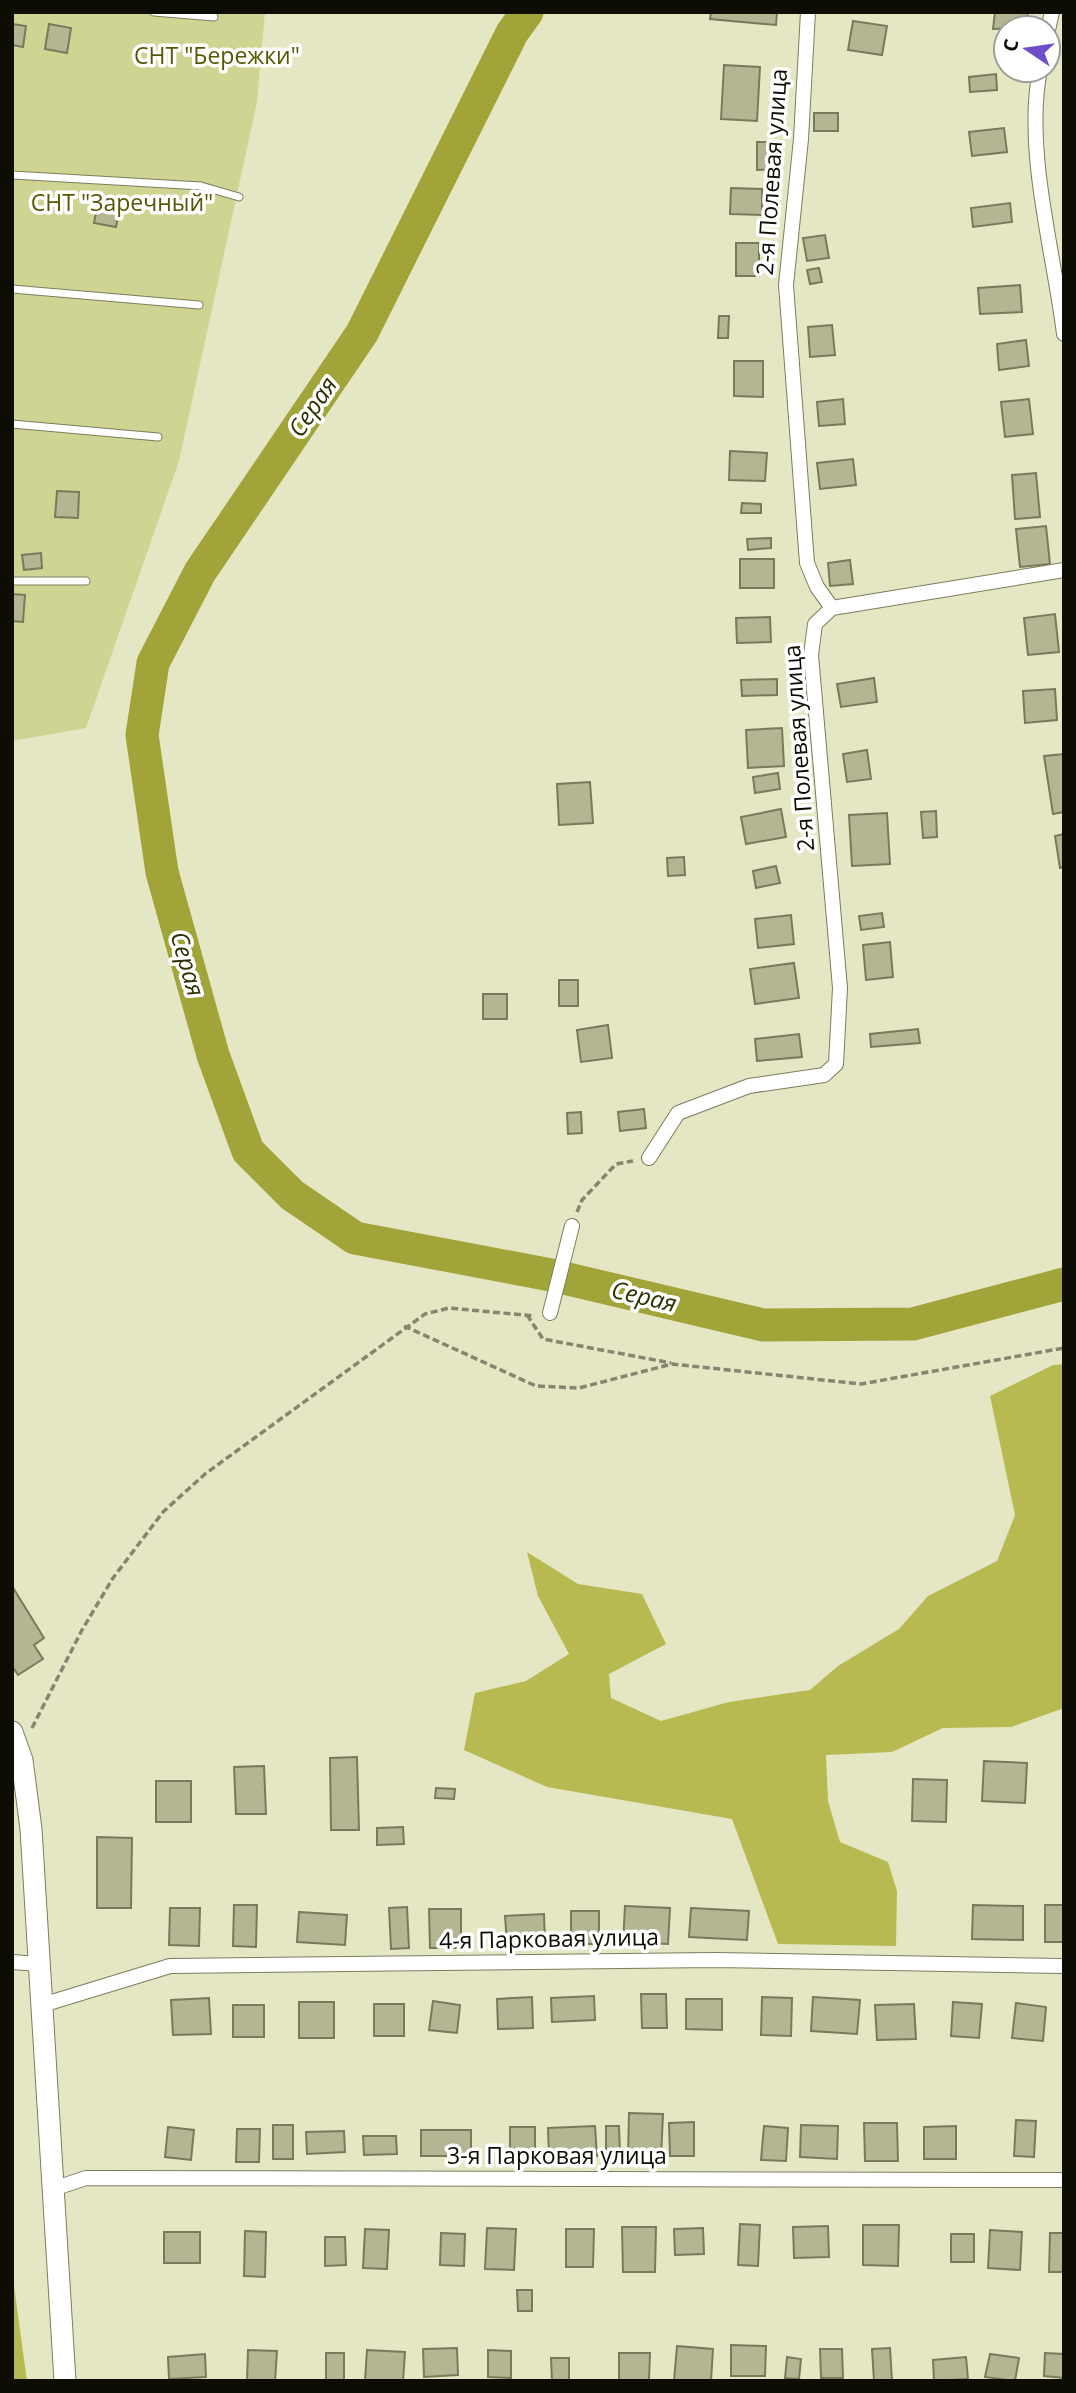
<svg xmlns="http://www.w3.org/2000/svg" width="1076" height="2393" font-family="'Open Sans',sans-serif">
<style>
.green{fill:#d0d493}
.forest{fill:#b7ba51}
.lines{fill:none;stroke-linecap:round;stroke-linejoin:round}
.river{stroke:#a1a439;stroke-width:33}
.building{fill:#b3b593;stroke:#787a5a;stroke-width:2}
.lane-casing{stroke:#7b7d5d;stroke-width:9}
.street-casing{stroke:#7b7d5d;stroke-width:16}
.secondary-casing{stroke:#7b7d5d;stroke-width:23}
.path{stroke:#85866f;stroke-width:3.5;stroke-dasharray:7 3.5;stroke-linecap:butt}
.lane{stroke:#fff;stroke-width:7}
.street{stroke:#fff;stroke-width:14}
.secondary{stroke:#fff;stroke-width:21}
.labels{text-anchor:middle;stroke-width:7;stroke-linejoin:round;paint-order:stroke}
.park-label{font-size:23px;fill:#565805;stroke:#fff}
.street-label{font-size:23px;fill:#0d0d03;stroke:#fff}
.water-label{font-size:24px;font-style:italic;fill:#303103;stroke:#fff}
</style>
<rect width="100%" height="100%" fill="#e5e7c4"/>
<path class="green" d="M 12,12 L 265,12 L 257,102 L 179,461 L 86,728 L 12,741 Z"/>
<path class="forest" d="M 1064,1364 L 1064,1708 L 1011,1727 L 943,1728 L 892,1752 L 826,1755 L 828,1801 L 840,1842 L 888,1862 L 897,1891 L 896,1946 L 778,1944 L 732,1819 L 547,1787 L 464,1750 L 475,1693 L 526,1681 L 569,1654 L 538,1596 L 527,1552 L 578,1584 L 642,1594 L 666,1644 L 609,1674 L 611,1698 L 661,1721 L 729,1702 L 810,1690 L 838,1666 L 899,1629 L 928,1596 L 997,1561 L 1015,1515 L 990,1396 L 1053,1365 Z
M 12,2271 L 27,2381 L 12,2381 Z"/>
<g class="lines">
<path class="river" d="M 527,12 L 512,33 L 362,333 L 200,572 L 153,663 L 142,735 L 162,872 L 213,1055 L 248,1151 L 292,1195 L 355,1238 L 551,1275 L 763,1325 L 913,1324 L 1064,1284"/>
</g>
<path class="building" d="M 711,12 L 777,12 L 776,25 L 710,19 Z
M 995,12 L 1028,12 L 1026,28 L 993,29 Z
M 853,21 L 887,26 L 882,55 L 848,50 Z
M 12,24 L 26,26 L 23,47 L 12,45 Z
M 49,24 L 71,28 L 67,53 L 45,49 Z
M 724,65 L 760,67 L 757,121 L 721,119 Z
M 996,74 L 997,90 L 970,92 L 969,77 Z
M 814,113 L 838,113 L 838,131 L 814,131 Z
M 1004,128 L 1007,152 L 972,156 L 969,132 Z
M 757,142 L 776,142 L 776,169 L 757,170 Z
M 731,188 L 762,189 L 762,215 L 730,214 Z
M 99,197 L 121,201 L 116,227 L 94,223 Z
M 1010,203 L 1012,222 L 973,227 L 971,208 Z
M 825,235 L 829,258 L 807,261 L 803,238 Z
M 736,243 L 759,243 L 759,276 L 736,276 Z
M 819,268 L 822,282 L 810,284 L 807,270 Z
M 1020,285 L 1022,312 L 980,314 L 978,288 Z
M 719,316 L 729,316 L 728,338 L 718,338 Z
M 832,325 L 835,355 L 810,357 L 808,327 Z
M 1026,340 L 1029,366 L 999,370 L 997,344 Z
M 734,361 L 763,361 L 763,397 L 734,396 Z
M 843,399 L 845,424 L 819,426 L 817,402 Z
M 1029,399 L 1033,434 L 1005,437 L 1001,402 Z
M 730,451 L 767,453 L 765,481 L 729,480 Z
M 853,459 L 856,485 L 820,489 L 817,463 Z
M 1036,473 L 1040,517 L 1015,519 L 1012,475 Z
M 57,491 L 79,492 L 78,518 L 55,517 Z
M 742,503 L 761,504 L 761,513 L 741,513 Z
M 1046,526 L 1050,564 L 1020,567 L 1016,529 Z
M 771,538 L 771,548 L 748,550 L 747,539 Z
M 41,553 L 42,568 L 24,570 L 22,555 Z
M 740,559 L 774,559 L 774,588 L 740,588 Z
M 850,560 L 853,584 L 830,586 L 828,563 Z
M 12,594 L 25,595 L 23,622 L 12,621 Z
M 1055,614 L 1059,652 L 1028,655 L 1024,618 Z
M 770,617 L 771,642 L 737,643 L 736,618 Z
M 874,678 L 877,702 L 841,707 L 837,684 Z
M 777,679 L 777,695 L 742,696 L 741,680 Z
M 1055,689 L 1057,720 L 1025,723 L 1023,691 Z
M 782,728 L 784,766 L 748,768 L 746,730 Z
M 867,750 L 871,779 L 847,782 L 843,754 Z
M 1064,754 L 1064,812 L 1053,814 L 1044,756 Z
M 778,773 L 780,789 L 755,793 L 753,777 Z
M 590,782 L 593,823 L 559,825 L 557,784 Z
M 781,809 L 786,837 L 746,844 L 741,817 Z
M 936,811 L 937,837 L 923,838 L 921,812 Z
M 887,813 L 890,864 L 852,866 L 849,815 Z
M 1064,834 L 1064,867 L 1060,868 L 1055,836 Z
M 684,857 L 685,875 L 668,876 L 667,858 Z
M 776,866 L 780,883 L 756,888 L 753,871 Z
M 882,913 L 884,927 L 861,930 L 859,916 Z
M 791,915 L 794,944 L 758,948 L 755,919 Z
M 890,942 L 893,977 L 866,980 L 863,945 Z
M 794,963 L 799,998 L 755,1004 L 750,969 Z
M 559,980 L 578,980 L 578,1006 L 559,1006 Z
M 483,994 L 507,994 L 507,1019 L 483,1019 Z
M 608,1025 L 612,1058 L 581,1062 L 577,1030 Z
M 918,1029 L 920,1043 L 871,1047 L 870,1034 Z
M 799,1034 L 802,1057 L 757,1061 L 755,1039 Z
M 644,1109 L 646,1128 L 620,1131 L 618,1112 Z
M 581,1112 L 582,1133 L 568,1134 L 567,1113 Z
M 12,1586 L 44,1638 L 34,1645 L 43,1659 L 18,1675 L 12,1666 Z
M 357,1757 L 359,1830 L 331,1830 L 330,1758 Z
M 984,1761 L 1027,1763 L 1025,1803 L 982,1801 Z
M 264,1766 L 266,1814 L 236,1814 L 234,1767 Z
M 913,1779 L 947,1780 L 946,1822 L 912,1821 Z
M 156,1781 L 191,1781 L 191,1822 L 156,1822 Z
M 436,1788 L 455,1789 L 454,1799 L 435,1798 Z
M 403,1827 L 404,1844 L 377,1845 L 377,1828 Z
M 97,1837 L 132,1838 L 131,1908 L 97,1908 Z
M 234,1905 L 257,1905 L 256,1947 L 233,1946 Z
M 973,1905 L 1023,1906 L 1023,1940 L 972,1939 Z
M 1045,1905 L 1064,1905 L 1064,1942 L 1045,1942 Z
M 625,1906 L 670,1908 L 668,1944 L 623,1942 Z
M 407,1907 L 409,1948 L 391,1949 L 389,1908 Z
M 170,1908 L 200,1908 L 199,1946 L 169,1945 Z
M 691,1908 L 749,1911 L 747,1940 L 689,1937 Z
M 429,1909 L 461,1909 L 461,1948 L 430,1948 Z
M 571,1911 L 599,1911 L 599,1944 L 571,1944 Z
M 299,1912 L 347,1915 L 345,1945 L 297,1942 Z
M 544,1914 L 545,1942 L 507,1944 L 505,1916 Z
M 641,1994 L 666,1994 L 667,2028 L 642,2028 Z
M 594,1996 L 595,2020 L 552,2022 L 551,1998 Z
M 532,1997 L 533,2028 L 498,2029 L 497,1999 Z
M 762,1997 L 792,1998 L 791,2036 L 761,2035 Z
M 813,1997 L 860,2000 L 857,2034 L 811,2031 Z
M 209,1998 L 211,2034 L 173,2035 L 171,2000 Z
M 686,1999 L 722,1999 L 722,2030 L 686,2029 Z
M 433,2001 L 460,2005 L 457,2033 L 429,2030 Z
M 299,2002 L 334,2002 L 334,2038 L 299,2038 Z
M 953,2002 L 982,2004 L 979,2038 L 951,2036 Z
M 1016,2003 L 1046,2007 L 1043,2041 L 1012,2038 Z
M 374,2004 L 404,2004 L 404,2036 L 374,2036 Z
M 914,2004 L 916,2039 L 877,2040 L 875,2005 Z
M 233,2005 L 264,2005 L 264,2037 L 233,2037 Z
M 629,2113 L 663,2114 L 661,2158 L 628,2157 Z
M 1016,2120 L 1036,2121 L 1034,2157 L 1014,2156 Z
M 694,2122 L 694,2156 L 670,2156 L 669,2123 Z
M 864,2123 L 897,2123 L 898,2161 L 865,2161 Z
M 273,2125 L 293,2125 L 293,2159 L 273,2159 Z
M 801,2125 L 838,2126 L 837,2159 L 800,2157 Z
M 595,2126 L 597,2156 L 549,2158 L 548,2128 Z
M 606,2126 L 619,2126 L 620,2153 L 606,2153 Z
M 764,2126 L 788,2128 L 786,2161 L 761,2160 Z
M 956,2126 L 956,2159 L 924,2159 L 924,2127 Z
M 168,2127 L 194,2130 L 191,2160 L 165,2157 Z
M 510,2127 L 535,2127 L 535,2156 L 510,2156 Z
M 237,2129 L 260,2129 L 259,2162 L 236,2162 Z
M 421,2130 L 471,2130 L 471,2156 L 421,2156 Z
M 344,2131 L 345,2152 L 307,2154 L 306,2132 Z
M 363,2136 L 396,2136 L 397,2154 L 364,2155 Z
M 740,2224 L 760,2225 L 758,2266 L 738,2265 Z
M 863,2225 L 899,2225 L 898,2266 L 863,2265 Z
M 828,2226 L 829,2257 L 794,2258 L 793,2227 Z
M 622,2227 L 656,2227 L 655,2272 L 623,2272 Z
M 487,2228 L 516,2229 L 514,2270 L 485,2269 Z
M 703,2228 L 704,2254 L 675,2255 L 674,2229 Z
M 365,2229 L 389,2230 L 387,2269 L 363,2268 Z
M 566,2229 L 594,2229 L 593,2267 L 566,2267 Z
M 990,2230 L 1022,2232 L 1020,2270 L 988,2268 Z
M 245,2231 L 266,2232 L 265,2277 L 244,2276 Z
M 164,2232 L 200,2232 L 200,2263 L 164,2263 Z
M 441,2233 L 465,2234 L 464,2266 L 440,2265 Z
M 1050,2233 L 1064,2233 L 1064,2272 L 1049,2272 Z
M 951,2234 L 974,2234 L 974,2262 L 951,2262 Z
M 325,2237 L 345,2237 L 346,2265 L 325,2266 Z
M 517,2290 L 532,2290 L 532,2311 L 518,2311 Z
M 731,2345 L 766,2346 L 765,2376 L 731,2376 Z
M 677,2346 L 713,2349 L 711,2381 L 674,2381 Z
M 457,2348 L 458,2375 L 424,2377 L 423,2349 Z
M 890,2348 L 892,2381 L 874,2381 L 872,2349 Z
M 820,2349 L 842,2349 L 843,2378 L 821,2378 Z
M 248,2350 L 277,2351 L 275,2381 L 247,2381 Z
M 367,2350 L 405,2352 L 403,2381 L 365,2381 Z
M 488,2350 L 511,2351 L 511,2378 L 488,2377 Z
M 326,2353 L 344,2353 L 344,2381 L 326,2381 Z
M 619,2353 L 650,2353 L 649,2380 L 619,2380 Z
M 1045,2353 L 1064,2354 L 1064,2378 L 1044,2376 Z
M 205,2354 L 206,2377 L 169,2379 L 168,2357 Z
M 990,2354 L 1019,2358 L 1015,2381 L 985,2377 Z
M 787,2357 L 801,2359 L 799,2379 L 785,2378 Z
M 966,2357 L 968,2379 L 934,2381 L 933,2360 Z
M 551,2358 L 569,2358 L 569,2381 L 552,2381 Z"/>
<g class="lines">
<g class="lane-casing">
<path id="lane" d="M 154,12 L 214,17
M 12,175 L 201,186 L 239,197
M 12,289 L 199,305
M 12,424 L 158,437
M 12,581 L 86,581"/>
</g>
<g class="street-casing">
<path id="street" d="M 1048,30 L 1052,12
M 1040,70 C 1024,150 1054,252 1064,334
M 832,608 L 1064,570
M 649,1158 L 678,1113 L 749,1086 L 824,1075 L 836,1064 L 840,988 L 811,655 L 815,624 L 832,608 L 817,587 L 807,563 L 786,285 L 801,139 L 808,12
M 550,1313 L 572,1226
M 12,1962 L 39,1964
M 42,2005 L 170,1966 L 714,1960 L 1064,1966
M 53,2189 L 86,2178 L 1064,2180"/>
</g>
<g class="secondary-casing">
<path id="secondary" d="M 12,1732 L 22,1760 L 31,1829 L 65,2381"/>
</g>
<path class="path" d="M 577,1212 L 582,1200 L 616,1164 L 633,1161
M 527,1315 L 543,1339 L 671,1363
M 404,1326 L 536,1386 L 579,1388 L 672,1364 L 861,1384 L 1064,1348
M 32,1728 L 82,1630 L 113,1578 L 163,1512 L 205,1474 L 425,1314 L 449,1308 L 534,1316"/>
<use href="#lane" class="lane"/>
<use href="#street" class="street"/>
<use href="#secondary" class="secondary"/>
</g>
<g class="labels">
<g class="park-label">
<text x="217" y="64">СНТ "Бережки"</text>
<text x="122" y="211">СНТ "Заречный"</text>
</g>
<g class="street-label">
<text transform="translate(772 172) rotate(-86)" y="8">2-я Полевая улица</text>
<text transform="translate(799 748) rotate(-94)" y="8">2-я Полевая улица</text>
<text transform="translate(549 1939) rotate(-1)" y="8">4-я Парковая улица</text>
<text x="557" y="2164">3-я Парковая улица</text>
</g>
<g class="water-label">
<text transform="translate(313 407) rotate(-56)" y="8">Серая</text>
<text transform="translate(187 964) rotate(74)" y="8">Серая</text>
<text transform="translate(644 1297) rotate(13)" y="8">Серая</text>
</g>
</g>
<rect width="1076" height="2393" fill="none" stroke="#0d0d03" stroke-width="28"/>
<g transform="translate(1027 49) rotate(283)"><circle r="33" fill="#ffffff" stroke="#9e9e9a" stroke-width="2"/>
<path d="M0-5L12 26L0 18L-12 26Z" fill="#6f4fc9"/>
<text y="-10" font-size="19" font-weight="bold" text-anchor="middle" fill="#0d0d03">С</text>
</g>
</svg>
